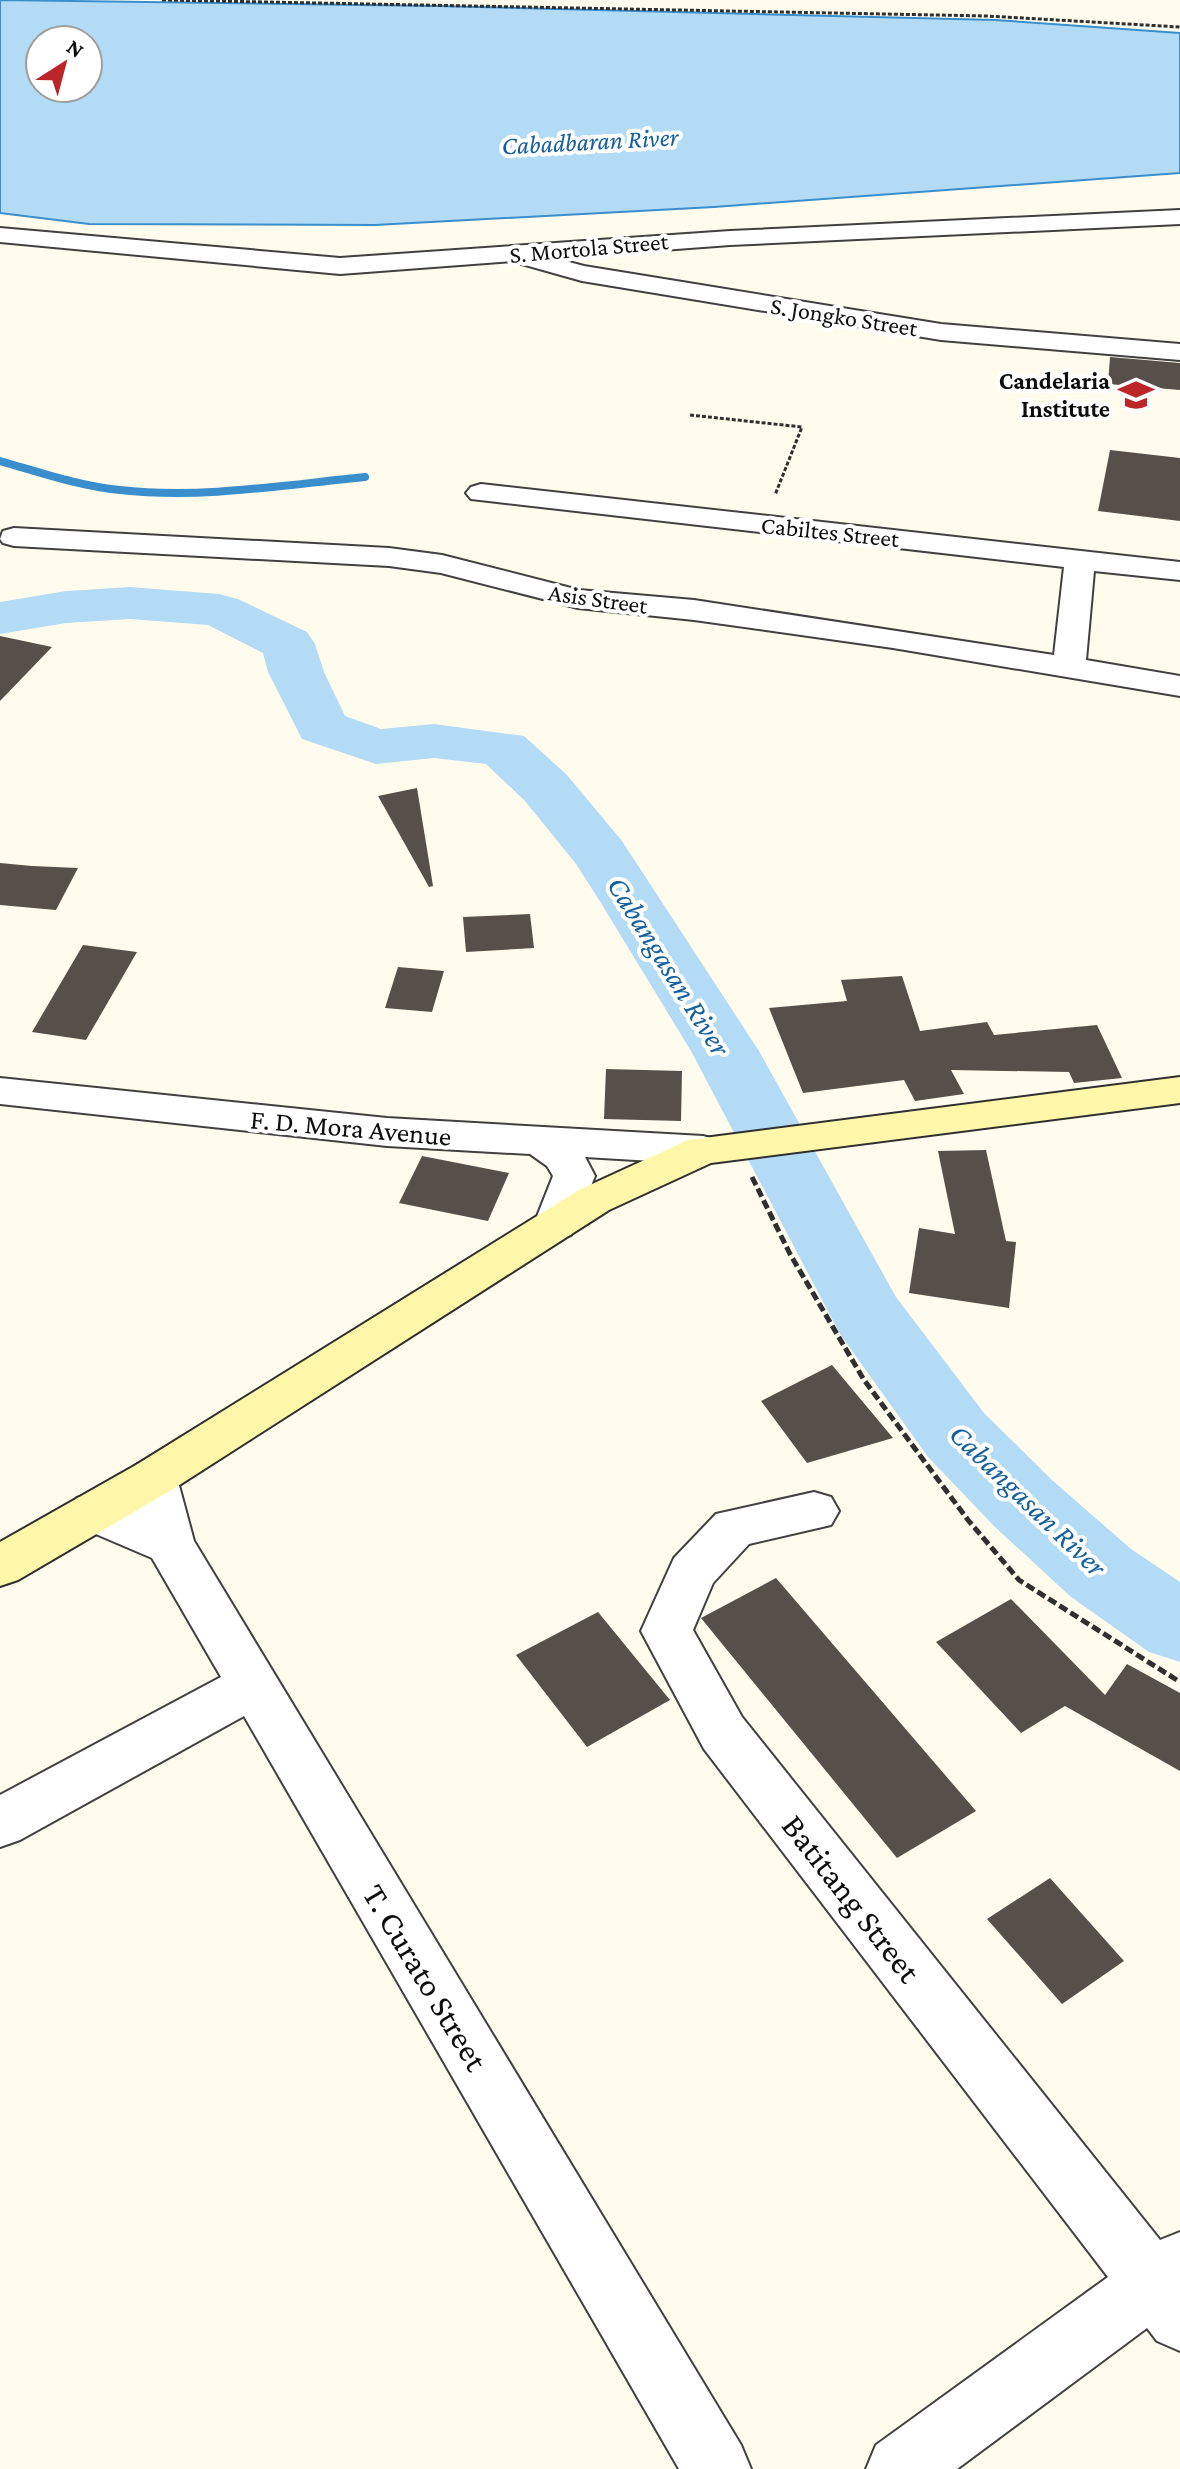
<svg xmlns="http://www.w3.org/2000/svg" width="1180" height="2469" font-family="'Crimson Pro',serif">
<style>
.water{fill:#b3dbf6;stroke:#3a8ecc;stroke-width:2;fill-rule:evenodd}
.lines{fill:none;stroke-linecap:round;stroke-linejoin:round}
.stream{stroke:#3a8ecc;stroke-width:8}
.river{fill:#b3dbf6;fill-rule:evenodd}
.building{fill:#564f4a}
.minor-casing{stroke:#404040;stroke-width:4}
.tertiary-casing{stroke:#404040;stroke-width:4}
.secondary-casing{stroke:#2f2f2f;stroke-width:4}
.path-far1{stroke:#2f2f2f;stroke-width:3;stroke-dasharray:4 2;stroke-linecap:butt}
.path{stroke:#2f2f2f;stroke-width:5;stroke-dasharray:9 4;stroke-linecap:butt}
.minor{fill:#fff;fill-rule:evenodd}
.tertiary{fill:#fff;fill-rule:evenodd}
.secondary{fill:#fef7aa;fill-rule:evenodd}
.labels{text-anchor:middle;stroke-width:8;stroke-linejoin:round;paint-order:stroke}
.far-street-label{font-size:24px;fill:#0d0d0d;stroke:#fff}
.far-poi-label{font-size:24px;font-weight:bold;fill:#0d0d0d;stroke:#fff;text-anchor:end}
.far-water-label{font-size:26px;font-style:italic;fill:#17609f;stroke:#fff}
.street-label{font-size:28px;fill:#0d0d0d;stroke:#fff}
.water-label{font-size:30px;font-style:italic;fill:#17609f;stroke:#fff}
.near-street-label{font-size:34px;fill:#0d0d0d;stroke:#fff}
</style>
<rect width="100%" height="100%" fill="#fffcee"/>
<path class="water" d="M 0,0 L 436,6 L 995,20 L 1180,33 L 1180,173 L 714,207 L 375,225 L 89,224 L 0,213 ZM 40,40 L 88,40 L 88,88 L 40,88 Z"/>
<g class="lines">
<path class="stream" d="M 0,461 C 39,472 79,486 120,490 C 201,499 284,485 365,477"/>
<path class="river" d="M 130,587 L 219,594 L 238,599 L 307,632 L 315,644 L 324,672 L 345,716 L 381,729 L 434,724 L 524,736 L 567,775 L 622,841 L 759,1051 L 896,1297 L 984,1413 L 1052,1480 L 1131,1549 L 1180,1582 L 1180,1662 L 1149,1652 L 1071,1597 L 994,1526 L 928,1457 L 840,1334 L 691,1051 L 601,903 L 576,864 L 525,801 L 486,764 L 434,758 L 376,764 L 302,739 L 268,672 L 263,653 L 208,625 L 130,619 L 66,623 L 0,634 L 0,602 L 66,591 Z"/>
</g>
<path class="building" d="M 1110,357 L 1180,363 L 1180,390 L 1108,384 Z
M 1110,450 L 1180,458 L 1180,521 L 1098,511 Z
M 0,636 L 52,647 L 0,701 Z
M 417,788 L 433,886 L 429,887 L 378,796 Z
M 0,863 L 32,866 L 78,868 L 56,910 L 0,905 Z
M 530,914 L 534,948 L 466,952 L 463,917 Z
M 83,945 L 137,952 L 86,1040 L 32,1032 Z
M 398,967 L 444,971 L 432,1012 L 385,1008 Z
M 902,976 L 920,1031 L 987,1022 L 994,1035 L 1097,1025 L 1122,1078 L 1074,1083 L 1069,1072 L 951,1070 L 964,1094 L 915,1101 L 904,1080 L 803,1093 L 769,1008 L 847,1001 L 841,980 Z
M 606,1069 L 682,1071 L 681,1121 L 604,1119 Z
M 986,1150 L 1006,1241 L 1016,1242 L 1009,1308 L 909,1293 L 919,1228 L 955,1234 L 938,1151 Z
M 422,1156 L 509,1173 L 488,1221 L 399,1203 Z
M 832,1365 L 893,1438 L 807,1463 L 761,1401 Z
M 776,1578 L 976,1811 L 897,1858 L 701,1618 Z
M 1011,1599 L 1105,1695 L 1127,1664 L 1180,1693 L 1180,1771 L 1065,1706 L 1021,1733 L 936,1642 Z
M 598,1612 L 670,1700 L 587,1747 L 516,1655 Z
M 1050,1878 L 1124,1961 L 1062,2004 L 987,1919 Z"/>
<g class="lines">
<g class="minor-casing">
<path id="minor" d="M 513,247 L 584,266 L 941,324 L 1180,344 L 1180,360 L 941,340 L 582,281 L 504,259 L 501,254 L 504,249 Z
M 481,484 L 1180,562 L 1180,580 L 1094,571 L 1086,660 L 1180,676 L 1180,696 L 893,648 L 694,620 L 578,608 L 441,573 L 389,566 L 14,546 L 3,543 L 0,539 L 3,531 L 14,528 L 389,548 L 442,555 L 579,590 L 694,600 L 1054,655 L 1064,567 L 471,499 L 466,493 L 471,487 Z
M 153,1459 L 170,1465 L 177,1478 L 194,1541 L 741,2445 L 751,2469 L 679,2469 L 244,1716 L 20,1840 L 0,1847 L 0,1795 L 221,1677 L 152,1558 L 77,1526 L 69,1512 L 77,1498 L 94,1493 L 136,1509 L 129,1478 L 136,1465 Z
M 814,1492 L 831,1497 L 839,1511 L 831,1525 L 749,1544 L 713,1583 L 693,1630 L 742,1717 L 1160,2240 L 1180,2232 L 1180,2351 L 1157,2341 L 1147,2328 L 957,2469 L 866,2469 L 876,2445 L 1108,2277 L 704,1749 L 641,1631 L 674,1558 L 716,1514 Z"/>
</g>
<g class="tertiary-casing">
<path id="tertiary" d="M 1180,210 L 1180,224 L 730,245 L 340,274 L 0,242 L 0,228 L 340,258 L 730,231 Z
M 0,1078 L 387,1118 L 703,1136 L 718,1140 L 724,1150 L 718,1160 L 703,1164 L 585,1157 L 595,1176 L 571,1235 L 556,1239 L 541,1235 L 534,1224 L 553,1176 L 547,1166 L 530,1154 L 387,1146 L 0,1104 Z"/>
</g>
<g class="secondary-casing">
<path id="secondary" d="M 1180,1077 L 1180,1103 L 711,1163 L 609,1210 L 170,1491 L 18,1580 L 0,1586 L 0,1542 L 136,1465 L 579,1190 L 688,1140 Z"/>
</g>
<path class="path-far1" d="M 162,0 L 987,16 L 1180,27
M 690,415 L 802,427 L 775,495"/>
<path class="path" d="M 752,1177 L 790,1254 L 864,1380 L 968,1520 L 1019,1580 L 1180,1682"/>
<use href="#minor" class="minor"/>
<use href="#tertiary" class="tertiary"/>
<use href="#secondary" class="secondary"/>
</g>
<defs>
<g id="school-bare" transform="scale(2.76)"><path d="M0-5L7-2L0 1L-7-2ZM-4 1L0 2.5L4 1V4Q0 6-4 4Z" fill="#bd2629" stroke="#fff" stroke-width="2.5" paint-order="stroke"/></g>
</defs>
<g fill-rule="evenodd">
<use href="#school-bare" x="1136" y="395"/>
</g>
<g class="labels">
<g class="far-street-label">
<text transform="translate(589 248) rotate(-5)" y="8">S. Mortola Street</text>
<text transform="translate(844 317) rotate(9)" y="8">S. Jongko Street</text>
<text transform="translate(830 532) rotate(6)" y="8">Cabiltes Street</text>
<text transform="translate(598 599) rotate(8)" y="8">Asis Street</text>
</g>
<g class="far-poi-label">
<text x="1110" y="389">Candelaria<tspan x="1110" dy="28">Institute</tspan></text>
</g>
<g class="far-water-label">
<text transform="translate(590 141) rotate(-3)" y="9">Cabadbaran River</text>
</g>
<g class="street-label">
<text transform="translate(351 1127) rotate(5)" y="10">F. D. Mora Avenue</text>
</g>
<g class="water-label">
<text transform="translate(669 966) rotate(58)" y="10">Cabangasan River</text>
<text transform="translate(1028 1500) rotate(44)" y="10">Cabangasan River</text>
</g>
<g class="near-street-label">
<text transform="translate(852 1898) rotate(52)" y="12">Batitang Street</text>
<text transform="translate(426 1977) rotate(59)" y="12">T. Curato Street</text>
</g>
</g>
<g transform="translate(64 64) rotate(36)"><circle r="38" fill="#ffffff" stroke="#9e9e9e" stroke-width="2"/>
<path d="M0-6L14 30L0 20L-14 30Z" fill="#bd2629"/>
<text y="-12" font-size="22" font-weight="bold" text-anchor="middle" fill="#0d0d0d">N</text>
</g>
</svg>
